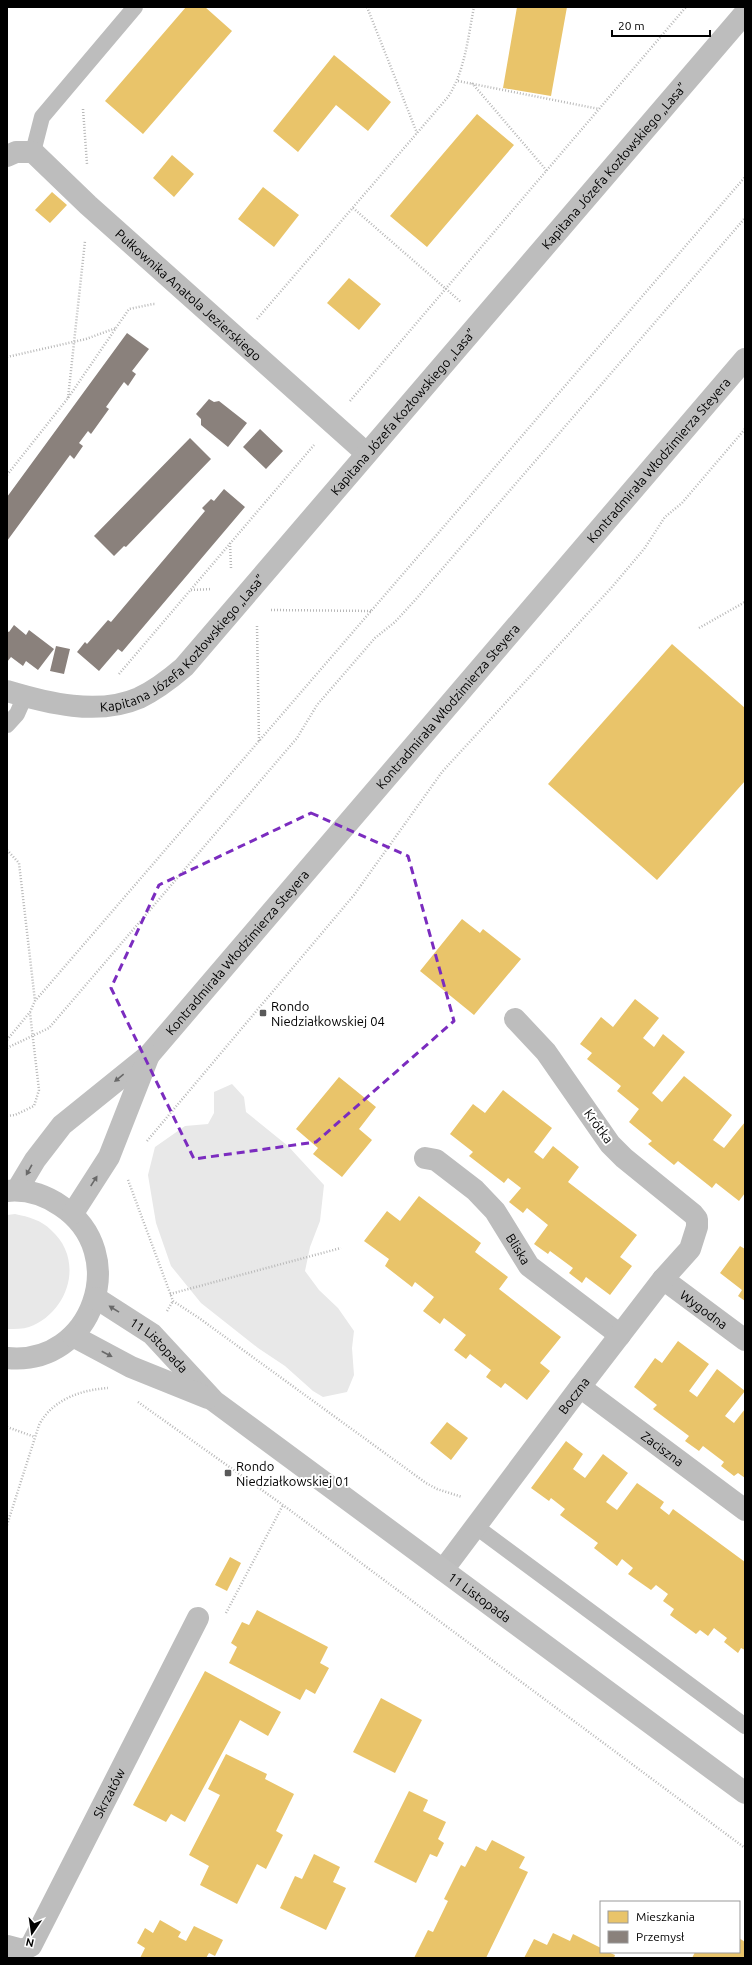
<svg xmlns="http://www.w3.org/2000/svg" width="752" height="1965" font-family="Ubuntu,sans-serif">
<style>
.green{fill:#e8e8e8}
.homes{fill:#e9c46a}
.industry{fill:#8a817c}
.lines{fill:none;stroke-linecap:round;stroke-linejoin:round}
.path{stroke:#b8b8b8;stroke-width:2.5;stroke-dasharray:1 2;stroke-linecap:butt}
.lane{stroke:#bdbdbd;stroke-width:16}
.street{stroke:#bdbdbd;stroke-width:22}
.secondary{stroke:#bfbfbf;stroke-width:22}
.oneway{fill:#696969}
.marked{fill:none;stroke:#7b2cbf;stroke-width:3;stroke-dasharray:8 5;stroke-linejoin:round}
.poi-dot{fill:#595959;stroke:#fff;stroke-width:1.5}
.labels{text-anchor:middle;stroke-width:4;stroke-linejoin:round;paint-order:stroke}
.street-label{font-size:13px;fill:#000;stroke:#fff}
.poi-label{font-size:13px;fill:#000;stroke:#fff;text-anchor:start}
</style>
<rect width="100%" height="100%" fill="#fff"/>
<path class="green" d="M 232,1084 L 244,1097 L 246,1112 L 288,1146 L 324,1185 L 320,1221 L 310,1247 L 305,1271 L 319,1290 L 338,1308 L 354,1331 L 352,1348 L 354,1375 L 347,1392 L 323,1397 L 313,1391 L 285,1366 L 258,1348 L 201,1303 L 171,1266 L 156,1223 L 148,1175 L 155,1147 L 185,1126 L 208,1124 L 214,1113 L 214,1092 Z
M 15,1214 C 29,1217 41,1220 51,1230 C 85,1260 69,1312 29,1327 C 23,1329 15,1329 8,1329 L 7,1215 Z"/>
<path class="homes" d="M 186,7 L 205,7 L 232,31 L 143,134 L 105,101 Z
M 517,7 L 567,7 L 551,96 L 503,88 Z
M 334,55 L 391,102 L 368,131 L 336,105 L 298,152 L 273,131 Z
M 477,114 L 514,145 L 427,247 L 390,216 Z
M 172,155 L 194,174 L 174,197 L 153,178 Z
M 263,187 L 299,215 L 274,247 L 238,219 Z
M 52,192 L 67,205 L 50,223 L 35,210 Z
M 349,278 L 381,304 L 359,330 L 327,303 Z
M 672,644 L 745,708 L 745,781 L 657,880 L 548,784 Z
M 462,919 L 480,933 L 483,929 L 521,959 L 474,1015 L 420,971 Z
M 635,999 L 659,1018 L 643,1038 L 654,1047 L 663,1034 L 685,1052 L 652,1093 L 662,1102 L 684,1076 L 732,1115 L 713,1140 L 724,1148 L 745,1122 L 745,1193 L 739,1201 L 716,1183 L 712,1188 L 678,1161 L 674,1165 L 648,1144 L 652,1141 L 629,1122 L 639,1109 L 617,1091 L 621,1086 L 587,1059 L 592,1053 L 580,1044 L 601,1017 L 613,1027 Z
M 339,1077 L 376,1107 L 359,1129 L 372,1140 L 342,1177 L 313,1154 L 318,1148 L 296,1129 Z
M 503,1090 L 552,1128 L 534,1152 L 543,1159 L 553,1146 L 579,1167 L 568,1182 L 637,1235 L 620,1257 L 632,1266 L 610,1295 L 586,1277 L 582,1283 L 569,1273 L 573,1268 L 550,1251 L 548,1254 L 534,1244 L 548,1225 L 527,1208 L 523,1213 L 509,1202 L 521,1188 L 508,1178 L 504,1183 L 469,1156 L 473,1152 L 450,1134 L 473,1104 L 485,1113 Z
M 419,1196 L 481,1243 L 475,1252 L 508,1277 L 499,1289 L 561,1337 L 540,1363 L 550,1371 L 527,1400 L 505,1383 L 501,1388 L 486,1377 L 491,1370 L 470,1354 L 466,1359 L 454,1350 L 466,1335 L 444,1318 L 440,1324 L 423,1311 L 434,1297 L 415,1282 L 412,1287 L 385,1266 L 389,1259 L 364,1241 L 387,1211 L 400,1221 Z
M 740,1246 L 745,1249 L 745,1301 L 738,1296 L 742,1290 L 720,1273 Z
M 678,1341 L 709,1364 L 689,1391 L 697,1397 L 717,1369 L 745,1391 L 725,1416 L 734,1423 L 745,1409 L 745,1478 L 738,1473 L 734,1476 L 721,1466 L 724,1462 L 703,1446 L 699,1451 L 685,1441 L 689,1436 L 653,1409 L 657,1405 L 634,1387 L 655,1358 L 662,1363 Z
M 447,1422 L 468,1438 L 451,1460 L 430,1443 Z
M 566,1441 L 583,1454 L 573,1469 L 585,1478 L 603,1454 L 628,1473 L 606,1502 L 617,1510 L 637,1483 L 664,1502 L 660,1508 L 669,1515 L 673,1509 L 745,1562 L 745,1650 L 741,1648 L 738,1653 L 724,1642 L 727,1638 L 714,1628 L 708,1636 L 700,1630 L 696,1634 L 670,1615 L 674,1609 L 663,1601 L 668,1594 L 656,1585 L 651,1590 L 628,1574 L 633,1568 L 622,1559 L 617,1566 L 594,1548 L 598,1543 L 560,1515 L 565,1509 L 551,1498 L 549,1501 L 531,1488 Z
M 230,1557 L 241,1563 L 227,1591 L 215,1585 Z
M 257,1610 L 328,1647 L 320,1663 L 329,1668 L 315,1694 L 306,1689 L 300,1700 L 229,1663 L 237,1647 L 231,1643 L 242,1622 L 249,1625 Z
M 205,1671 L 281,1712 L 268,1736 L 240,1720 L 185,1822 L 171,1814 L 166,1822 L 133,1805 Z
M 381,1698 L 422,1720 L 395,1773 L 353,1752 Z
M 226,1754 L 267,1774 L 265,1779 L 294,1794 L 276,1831 L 283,1835 L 266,1869 L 257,1864 L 237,1904 L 200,1885 L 209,1866 L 189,1855 L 220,1795 L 208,1789 Z
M 409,1791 L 428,1800 L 423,1811 L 446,1822 L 438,1839 L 444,1843 L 437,1857 L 430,1854 L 416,1883 L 374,1862 Z
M 492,1840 L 525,1857 L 519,1868 L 528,1872 L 486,1958 L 414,1958 L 428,1930 L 433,1932 L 448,1901 L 444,1899 L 461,1865 L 465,1867 L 476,1846 L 486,1851 Z
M 314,1854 L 340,1867 L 333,1882 L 346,1888 L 326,1930 L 280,1908 L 295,1876 L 302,1879 Z
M 160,1920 L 181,1932 L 178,1937 L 186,1941 L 194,1926 L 223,1940 L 215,1956 L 209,1953 L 206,1958 L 140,1958 L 145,1948 L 137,1943 L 145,1928 L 153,1933 Z
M 553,1933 L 570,1941 L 573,1934 L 601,1948 L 601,1952 L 608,1952 L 615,1955 L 614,1958 L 524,1958 L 534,1939 L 547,1945 Z
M 739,1938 L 745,1942 L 745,1958 L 692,1958 L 695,1952 L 739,1952 Z"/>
<path class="industry" d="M 127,333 L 149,349 L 132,371 L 136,374 L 128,386 L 124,382 L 106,407 L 109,409 L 91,434 L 88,431 L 79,443 L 83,446 L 74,459 L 70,455 L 7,541 L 7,497 Z
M 209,399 L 214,402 L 219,401 L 247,423 L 228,447 L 201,425 L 201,419 L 196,414 Z
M 260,429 L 283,451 L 266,469 L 243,447 Z
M 190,438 L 211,459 L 126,547 L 124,546 L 114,556 L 94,536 Z
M 224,489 L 245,507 L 122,652 L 118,649 L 99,671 L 77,652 L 85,642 L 87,644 L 108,620 L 111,622 L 205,511 L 202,508 L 211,499 L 214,501 Z
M 14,625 L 26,635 L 29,630 L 54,649 L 38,670 L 26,661 L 23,666 L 11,657 L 7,662 L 7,631 L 9,632 Z
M 56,646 L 70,649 L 64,674 L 50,671 Z"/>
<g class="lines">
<path class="path" d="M 367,7 L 417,133
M 458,81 L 599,109
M 472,83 L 547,171
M 83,109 L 87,164
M 353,208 L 461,302
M 257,319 L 448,97 C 465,71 468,37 474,7
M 7,357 L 86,339 L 116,328
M 68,398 L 85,241
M 350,401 L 686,7
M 7,475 L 68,398 L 129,309 L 153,304 L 156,304
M 230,543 L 231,568
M 191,590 L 212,589
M 271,610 L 372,611
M 257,626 L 259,741
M 699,628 L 745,602
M 119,674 L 314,445
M 7,850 L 19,863 L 35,1001
M 7,1040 L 30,1012 L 35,1001 L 745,177
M 7,1048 L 49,1028 L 297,738 L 317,705 L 375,638 L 395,622 L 417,598 L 745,218
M 7,1116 L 15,1115 L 34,1106 L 39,1090 L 30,1013
M 147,1141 L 354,895 L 442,772 L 612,587 L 644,549 L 665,517 L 682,503 L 745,429
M 128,1180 L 173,1301 L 199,1318 L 426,1483 L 437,1489 L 462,1497
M 170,1294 L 341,1248
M 167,1311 L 173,1301
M 138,1402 L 283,1505 L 745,1848
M 7,1427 L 35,1437
M 7,1525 L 39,1425 C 52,1400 80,1390 108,1388
M 226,1613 L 283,1505"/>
<path class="lane" d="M 33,152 L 42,117 L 135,7
M 7,725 L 17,714 L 25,696
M 475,1526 L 745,1726"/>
<g class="street">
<path id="s1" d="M 7,156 L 16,152 L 33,152 L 88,205 L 366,453"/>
<path id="s2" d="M 7,691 C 47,703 98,716 139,698 C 156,690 170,679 184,667 L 745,13"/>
<path id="s3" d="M 425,1158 L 436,1160 L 475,1190 L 495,1211 L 529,1266 L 620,1335"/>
<path id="s4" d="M 663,1279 L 745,1340"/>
<path id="s5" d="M 580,1387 L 745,1510"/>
<path id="s6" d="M 443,1570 L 580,1387 L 663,1279 L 690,1249 L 697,1227 L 697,1219 L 693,1214 L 624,1158 L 610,1144 L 546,1052 L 515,1019"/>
<path id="s7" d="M 7,1946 L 22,1950 L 31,1946 L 198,1618"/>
</g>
<g class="secondary">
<path id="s8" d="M 17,1190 L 35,1160 L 62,1125 L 150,1054 L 745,359"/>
<path d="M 7,1191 C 27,1189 45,1195 61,1206 C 132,1253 93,1367 7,1358"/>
<path d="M 73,1213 L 109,1157 L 149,1055"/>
<path id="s9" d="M 96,1298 L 152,1334 L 214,1401 L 745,1793"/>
<path d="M 73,1336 L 131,1367 L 208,1398"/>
</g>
</g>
<defs><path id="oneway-solid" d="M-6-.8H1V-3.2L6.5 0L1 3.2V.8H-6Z"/></defs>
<g class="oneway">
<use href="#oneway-solid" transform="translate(119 1078) rotate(141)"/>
<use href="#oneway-solid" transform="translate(29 1170) rotate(119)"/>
<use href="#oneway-solid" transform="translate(94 1181) rotate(-57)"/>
<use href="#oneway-solid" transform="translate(114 1309) rotate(-148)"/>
<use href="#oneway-solid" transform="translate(107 1354) rotate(28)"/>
</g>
<path class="marked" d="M 311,813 L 408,856 L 454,1021 L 316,1142 L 194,1159 L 111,988 L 159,885 Z"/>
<g class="poi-dot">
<rect x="259" y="1009" width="8" height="8" rx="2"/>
<rect x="224" y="1469" width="8" height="8" rx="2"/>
</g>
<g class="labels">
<g class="street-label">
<text dy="5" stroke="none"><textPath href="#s2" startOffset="850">Kapitana Józefa Kozłowskiego „Lasa”</textPath></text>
<text dy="5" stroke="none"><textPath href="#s1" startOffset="238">Pułkownika Anatola Jezierskiego</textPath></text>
<text dy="5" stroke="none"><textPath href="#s2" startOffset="526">Kapitana Józefa Kozłowskiego „Lasa”</textPath></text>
<text dy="5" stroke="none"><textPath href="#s8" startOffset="974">Kontradmirała Włodzimierza Steyera</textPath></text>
<text dy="5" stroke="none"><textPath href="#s2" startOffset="202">Kapitana Józefa Kozłowskiego „Lasa”</textPath></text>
<text dy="5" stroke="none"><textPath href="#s8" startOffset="650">Kontradmirała Włodzimierza Steyera</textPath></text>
<text dy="5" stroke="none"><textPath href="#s8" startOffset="326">Kontradmirała Włodzimierza Steyera</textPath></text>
<text transform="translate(599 1126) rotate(54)" y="5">Krótka</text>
<text dy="5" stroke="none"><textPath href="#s3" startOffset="134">Bliska</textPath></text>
<text dy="5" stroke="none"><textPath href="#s4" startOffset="51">Wygodna</textPath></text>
<text dy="5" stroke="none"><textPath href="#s9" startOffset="79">11 Listopada</textPath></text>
<text dy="5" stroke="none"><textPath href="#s6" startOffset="218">Boczna</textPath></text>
<text dy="5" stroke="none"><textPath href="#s5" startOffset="103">Zaciszna</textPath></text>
<text dy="5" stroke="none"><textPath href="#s9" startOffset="488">11 Listopada</textPath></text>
<text dy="5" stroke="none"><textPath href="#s7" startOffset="197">Skrzatów</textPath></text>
</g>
<g class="poi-label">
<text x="271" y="1011">Rondo<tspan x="271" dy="15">Niedziałkowskiej 04</tspan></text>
<text x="236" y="1471">Rondo<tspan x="236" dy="15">Niedziałkowskiej 01</tspan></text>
</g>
</g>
<rect width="752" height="1965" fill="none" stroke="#000000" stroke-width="16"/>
<rect x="600" y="1901" width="140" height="52" fill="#ffffff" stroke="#999999"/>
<rect x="608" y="1911" width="20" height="12" fill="#e9c46a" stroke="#999999"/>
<text x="636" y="1921" font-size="12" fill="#000000">Mieszkania</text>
<rect x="608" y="1931" width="20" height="12" fill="#8a817c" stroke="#999999"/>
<text x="636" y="1941" font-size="12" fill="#000000">Przemysł</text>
<g transform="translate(32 1933) rotate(193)" stroke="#ffffff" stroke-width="3" paint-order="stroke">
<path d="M0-3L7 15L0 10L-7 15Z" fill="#000000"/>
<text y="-6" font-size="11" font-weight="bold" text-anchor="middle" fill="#000000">N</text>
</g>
<path d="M612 30v6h98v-6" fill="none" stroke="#000000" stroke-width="2"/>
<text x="618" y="30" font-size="12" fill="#000000" stroke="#ffffff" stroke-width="3" paint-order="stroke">20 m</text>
</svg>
